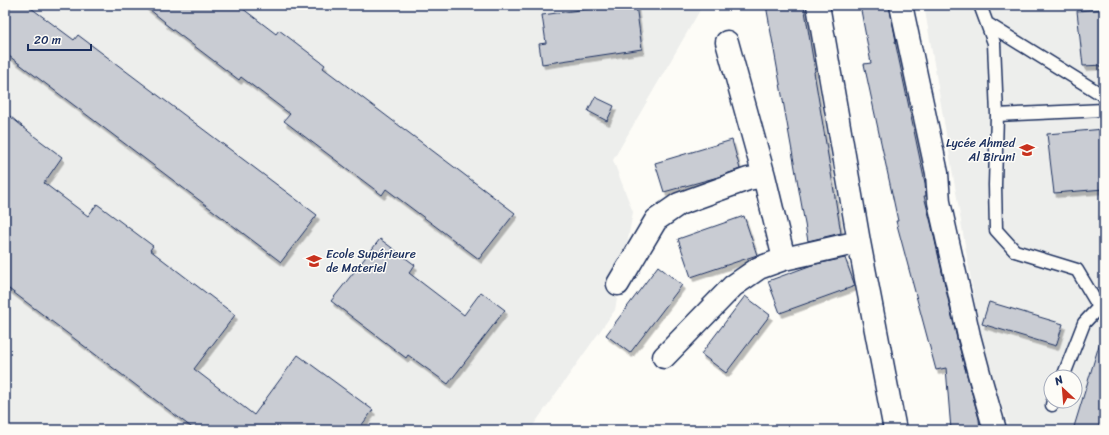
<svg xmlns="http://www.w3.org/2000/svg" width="1109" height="435" font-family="Sriracha,sans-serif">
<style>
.built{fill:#edeeec;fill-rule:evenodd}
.building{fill:#c9ccd3;stroke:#1b2f5e;filter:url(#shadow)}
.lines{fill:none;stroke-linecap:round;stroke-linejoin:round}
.service-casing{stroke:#1b2f5e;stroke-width:15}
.minor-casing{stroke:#1b2f5e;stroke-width:25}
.service{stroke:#fdfcf7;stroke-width:12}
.minor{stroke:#fdfcf7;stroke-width:22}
.labels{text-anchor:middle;stroke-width:3;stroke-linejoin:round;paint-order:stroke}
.poi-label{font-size:12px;fill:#1b2f5e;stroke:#fdfcf7;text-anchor:end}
</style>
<defs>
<filter id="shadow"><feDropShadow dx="2.5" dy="4.5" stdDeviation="0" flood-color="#0004"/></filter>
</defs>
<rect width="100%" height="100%" fill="#fdfcf7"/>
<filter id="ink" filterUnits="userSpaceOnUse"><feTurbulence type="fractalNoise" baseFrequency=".025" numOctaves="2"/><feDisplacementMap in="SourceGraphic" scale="8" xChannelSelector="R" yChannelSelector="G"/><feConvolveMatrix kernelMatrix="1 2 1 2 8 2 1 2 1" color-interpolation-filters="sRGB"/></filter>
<g filter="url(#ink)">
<path class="built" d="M 5,5 L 703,5 L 613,160 L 633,212 L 615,310 L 530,430 L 5,430 Z
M 924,5 L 1104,5 L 1104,430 L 1010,430 L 981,344 L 973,292 ZM 1051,377 L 1075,377 L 1075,401 L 1051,401 Z"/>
<path class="building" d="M 5,5 L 27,5 L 74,40 L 78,35 L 317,215 L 281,262 L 5,53 Z
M 144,5 L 238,5 L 276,34 L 279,30 L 325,65 L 323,68 L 515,213 L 479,259 L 386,189 L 382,195 L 284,121 L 290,114 L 241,77 L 239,80 L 164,23 L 165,22 Z
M 617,5 L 636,5 L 642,49 L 542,64 L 539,44 L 546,43 L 542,15 Z
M 766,5 L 804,5 L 815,71 L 814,72 L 841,233 L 808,241 Z
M 860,5 L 889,5 L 896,41 L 895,41 L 925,183 L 926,196 L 924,196 L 931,223 L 957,339 L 979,419 L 980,430 L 951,430 L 946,368 L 936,370 L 896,221 L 898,221 L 864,64 L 871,63 Z
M 1104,9 L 1104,65 L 1083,66 L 1077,11 Z
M 595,97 L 614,106 L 607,121 L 588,111 Z
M 5,112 L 34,136 L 62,157 L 44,183 L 88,216 L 97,204 L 153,246 L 150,250 L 235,315 L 194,369 L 254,415 L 298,355 L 373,410 L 358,430 L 195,430 L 5,286 Z
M 1104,129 L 1104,189 L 1054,193 L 1047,134 Z
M 732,140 L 740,169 L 718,177 L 664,192 L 655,163 Z
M 744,216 L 757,255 L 691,277 L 678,239 Z
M 380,239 L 415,265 L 409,273 L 464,315 L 481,292 L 505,310 L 448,384 L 408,355 L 406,358 L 331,301 Z
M 845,258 L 855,286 L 780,313 L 768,281 L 812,265 Z
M 658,266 L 682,285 L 630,353 L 606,335 Z
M 745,296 L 770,315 L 726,373 L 701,354 Z
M 989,302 L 1063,324 L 1056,346 L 982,324 Z
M 1100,342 L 1104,343 L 1104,410 L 1098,430 L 1073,430 Z"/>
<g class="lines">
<g class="service-casing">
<path id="service" d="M 980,5 L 994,43 L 997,115 L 995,185 L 996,230 L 1015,251 L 1077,270 L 1099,307 L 1084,323 L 1063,377
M 988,24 L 1104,96
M 997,115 L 1104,110
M 1052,405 L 1053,401"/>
</g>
<g class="minor-casing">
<path id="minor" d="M 818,5 L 859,242 L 895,430
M 901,5 L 937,173 L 939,202 L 969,336 L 981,381 L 995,430
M 727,42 L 764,176 L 784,259
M 618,284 L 656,220 L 679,204 L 748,179 L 764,176
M 664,357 L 733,286 L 759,268 L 784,259 L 859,242"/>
</g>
<use href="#service" class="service"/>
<use href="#minor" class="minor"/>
</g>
</g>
<defs>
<g id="school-bare" transform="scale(1.2)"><path d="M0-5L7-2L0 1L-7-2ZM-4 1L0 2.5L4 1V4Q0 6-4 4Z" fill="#c8321e" stroke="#fdfcf7" stroke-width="2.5" paint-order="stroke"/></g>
<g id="university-bare" transform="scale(1.2)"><path d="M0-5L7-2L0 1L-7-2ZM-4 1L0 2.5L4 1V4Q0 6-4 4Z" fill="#c8321e" stroke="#fdfcf7" stroke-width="2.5" paint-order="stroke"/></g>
</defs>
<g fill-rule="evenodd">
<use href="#school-bare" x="1027" y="150"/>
<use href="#university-bare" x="314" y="261"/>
</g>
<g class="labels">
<g class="poi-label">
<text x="1015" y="147">Lycée Ahmed<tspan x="1015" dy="14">Al Biruni</tspan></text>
<text x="326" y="258" text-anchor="start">Ecole Supérieure<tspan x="326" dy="14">de Materiel</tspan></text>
</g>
</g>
<rect width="1109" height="435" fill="none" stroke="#fdfcf7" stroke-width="20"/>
<rect x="10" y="10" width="1089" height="415" fill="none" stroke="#1b2f5e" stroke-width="1.5" filter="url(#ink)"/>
<g transform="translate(1063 389) rotate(334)"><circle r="19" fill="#fdfcf7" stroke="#a3aaba"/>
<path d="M0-3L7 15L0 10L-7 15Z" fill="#c8321e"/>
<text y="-6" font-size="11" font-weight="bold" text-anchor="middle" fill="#1b2f5e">N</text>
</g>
<path d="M28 44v6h63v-6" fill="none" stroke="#1b2f5e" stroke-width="2"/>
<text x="34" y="44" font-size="12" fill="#1b2f5e" stroke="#fdfcf7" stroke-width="3" paint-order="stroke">20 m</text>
</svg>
